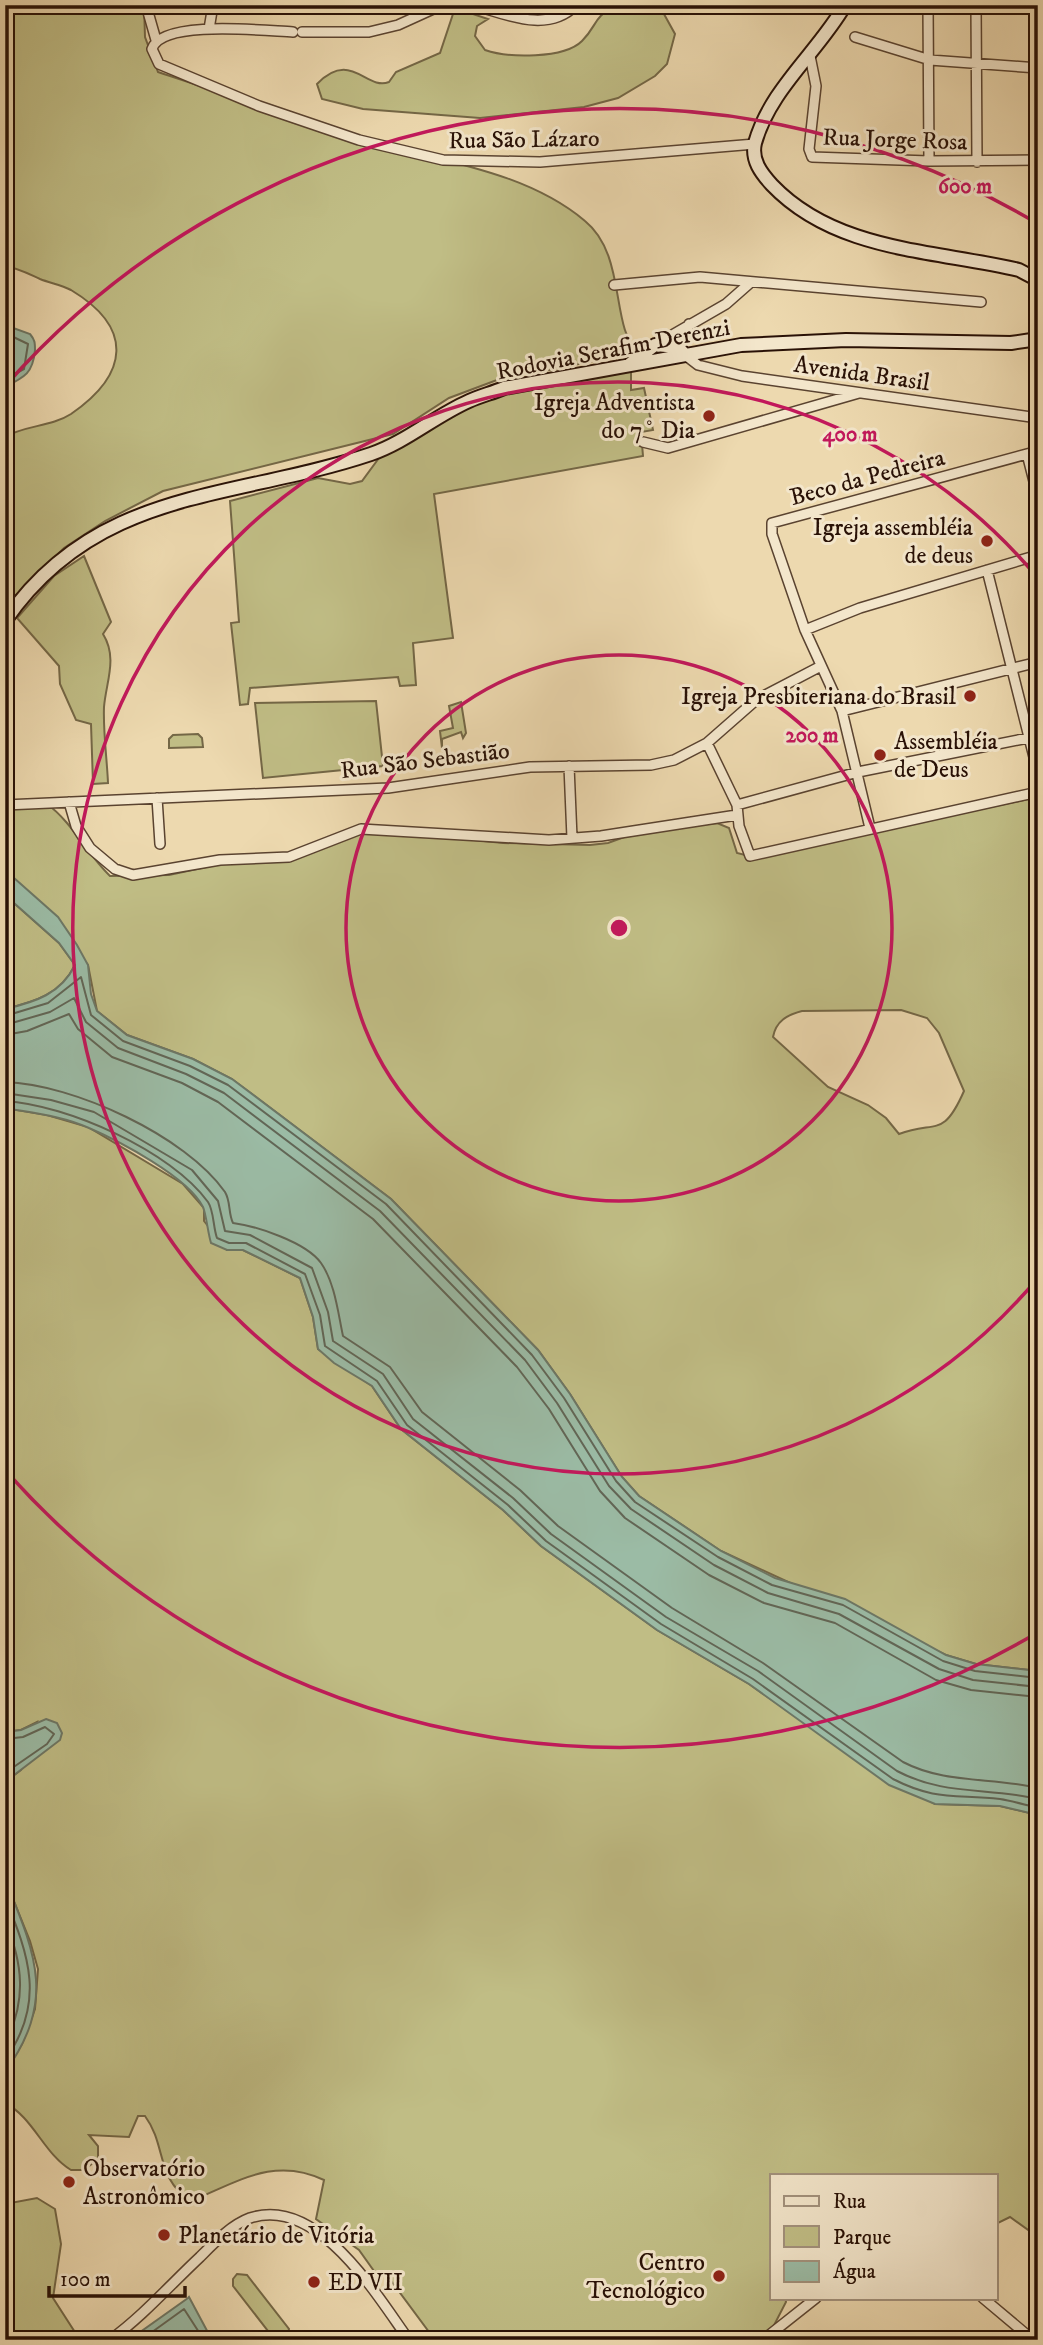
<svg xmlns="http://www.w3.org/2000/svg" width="1043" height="2345" font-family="'IM FELL DW Pica',serif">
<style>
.green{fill:#c0bd85;stroke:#746746;stroke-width:2;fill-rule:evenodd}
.water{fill:#9bbba5;stroke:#6d7765;stroke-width:2}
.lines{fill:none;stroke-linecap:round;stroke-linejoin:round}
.shore{stroke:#626656;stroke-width:2}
.minor-casing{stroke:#5a4330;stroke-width:12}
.secondary-casing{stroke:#291106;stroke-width:16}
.minor{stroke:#f3e6cb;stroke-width:9}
.secondary{stroke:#f3e6cb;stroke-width:12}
.ring{fill:none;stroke:#c2185b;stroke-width:3.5}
.poi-dot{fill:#8f2418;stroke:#f3e6cb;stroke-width:2.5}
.labels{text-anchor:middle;stroke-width:6;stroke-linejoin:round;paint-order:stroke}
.street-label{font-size:24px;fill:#291106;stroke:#f3e6cb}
.poi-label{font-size:24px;fill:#291106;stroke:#f3e6cb;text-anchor:end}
.centre{fill:#c2185b;stroke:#f3e6cb;stroke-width:3.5}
.ring-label{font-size:21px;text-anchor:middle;font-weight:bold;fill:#c2185b;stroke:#f3e6cb;stroke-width:6;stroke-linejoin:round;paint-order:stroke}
</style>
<rect width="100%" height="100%" fill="#edd9af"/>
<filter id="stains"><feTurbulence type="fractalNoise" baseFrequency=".00286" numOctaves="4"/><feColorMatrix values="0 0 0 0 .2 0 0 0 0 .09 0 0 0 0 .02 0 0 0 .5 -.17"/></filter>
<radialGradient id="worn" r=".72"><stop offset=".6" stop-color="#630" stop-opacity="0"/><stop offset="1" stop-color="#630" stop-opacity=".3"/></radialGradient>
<path class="green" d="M 5,5 L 144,5 L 145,37 L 158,72 C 228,95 296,119 366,140 C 439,161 526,171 585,221 C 627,255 610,328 638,352 L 544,371 L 513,374 L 449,398 L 393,434 L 163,491 L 105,521 L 64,548 L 5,606 L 5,437 C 25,425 51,427 71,414 C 129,374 134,328 71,290 C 61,285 50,283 40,279 C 29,274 18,268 5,266 Z
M 616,5 L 659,5 L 675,34 L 667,64 L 655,76 L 618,98 L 584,107 L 480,118 L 363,109 L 322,99 L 317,84 C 351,49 366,91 389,82 L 396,72 L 440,53 L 455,8 L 488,19 L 477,26 L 475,36 L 485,50 C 508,58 564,59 582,41 C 598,25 592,18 616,5 Z
M 631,371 L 631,390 L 644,388 L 653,430 L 641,432 L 643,456 L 434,494 L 453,638 L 413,643 L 416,685 L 400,686 L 398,677 L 250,688 L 248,704 L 240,705 L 231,623 L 239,622 L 230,501 L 318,478 L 350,484 L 362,481 L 379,458 L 472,405 L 511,390 Z
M 84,556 L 111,622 L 103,634 C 118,658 106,682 104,707 C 103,732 107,759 108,783 L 93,784 L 91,724 L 76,720 L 60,684 L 59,666 L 17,618 L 54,576 Z
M 376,701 L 383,766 L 263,778 L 255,703 Z
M 461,702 L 466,733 L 463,738 L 461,732 L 442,739 L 442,748 L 440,731 L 453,728 L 449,706 Z
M 198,734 L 202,738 L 203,747 L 169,748 L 169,739 L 173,735 Z
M 1038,797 L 1038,1671 L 976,1664 L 946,1655 L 721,1551 L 639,1496 L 622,1477 L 570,1394 L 538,1350 L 391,1199 L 232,1079 L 193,1059 L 127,1035 L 97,1011 L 88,965 L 5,870 L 5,809 L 47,804 C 72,822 87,854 110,876 L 169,875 L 225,863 L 277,862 L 356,834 L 387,831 L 503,843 L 590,845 L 608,843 L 638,832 L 717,823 L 729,828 L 737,853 L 753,857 ZM 901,1010 L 927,1018 L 939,1033 L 964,1091 C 943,1139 936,1120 899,1134 L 886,1118 L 868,1105 L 828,1087 L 773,1037 C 776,1021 787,1015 802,1011 Z
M 5,895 L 59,943 L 75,965 C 61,994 35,1002 5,1009 Z
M 5,1108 L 47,1115 L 88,1127 L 183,1184 L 204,1208 L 204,1221 L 227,1250 L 243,1250 L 300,1278 L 313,1317 L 318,1349 L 372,1386 L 401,1429 L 503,1510 L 541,1546 L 657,1630 L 749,1684 L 855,1758 L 935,1804 L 1000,1806 L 1038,1815 L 1038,2237 L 1010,2217 L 996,2224 L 996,2175 L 772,2175 L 772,2298 L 785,2298 L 786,2302 L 769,2335 L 762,2340 L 435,2340 L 389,2278 L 374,2271 L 359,2250 L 316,2219 L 324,2180 C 274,2156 238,2182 191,2201 C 155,2178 167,2146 145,2116 L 138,2116 L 129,2137 L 89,2135 L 98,2146 L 98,2159 L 84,2170 L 71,2170 C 44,2154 33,2117 5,2103 L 5,2072 L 22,2044 L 35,2009 L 38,1969 L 30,1941 L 5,1879 L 5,1782 L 21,1770 L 37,1722 L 21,1730 L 5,1732 Z
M 37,2198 L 55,2209 L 61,2244 L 53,2298 L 80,2340 L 5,2340 L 5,2204 Z
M 237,2274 L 247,2275 L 289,2329 L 286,2340 L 275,2340 L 233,2286 L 233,2279 Z"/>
<path class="water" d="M 5,325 L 30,334 C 35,340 35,343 35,350 C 33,373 25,377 5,387 Z
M 5,870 L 58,917 L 77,945 L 88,965 L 91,994 L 97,1011 L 127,1035 L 193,1059 L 232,1079 L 391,1199 L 538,1350 L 570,1394 L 622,1477 L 639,1496 L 721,1551 L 775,1578 L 845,1599 L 946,1655 L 976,1664 L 1038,1671 L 1038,1815 L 1000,1806 L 935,1804 L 889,1785 L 749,1684 L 657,1630 L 541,1546 L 503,1510 L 401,1429 L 372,1386 L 334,1363 L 318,1349 L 313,1317 L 300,1278 L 243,1250 L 227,1250 L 211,1243 C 208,1233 206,1214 203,1207 C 188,1177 119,1141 89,1128 C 63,1116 33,1113 5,1108 L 5,1009 C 35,1002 61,994 75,965 L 59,943 L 5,895 Z
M 46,1719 L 57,1723 L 62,1733 L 60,1740 L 5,1782 L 5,1732 L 21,1730 Z
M 5,1879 C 35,1953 57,2000 5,2072 Z
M 189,2297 L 212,2340 L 129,2340 L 188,2298 Z"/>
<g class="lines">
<path class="shore" d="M 5,333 L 28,344 L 24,369 L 5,379
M 5,1016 L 48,1003 L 81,977 L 91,1015 L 123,1041 L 190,1066 L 228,1085 L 386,1204 L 532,1355 L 564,1398 L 616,1481 L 635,1502 L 718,1557 L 772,1585 L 843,1605 L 943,1661 L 975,1671 L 1038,1678
M 5,1025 L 50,1012 L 74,998 L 86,1022 L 118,1048 L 186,1074 L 224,1093 L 380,1211 L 525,1360 L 557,1403 L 609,1486 L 631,1509 L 714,1565 L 768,1593 L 839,1614 L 939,1669 L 973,1680 L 1038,1687
M 5,1035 L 27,1031 L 69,1014 L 78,1029 L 112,1057 L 182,1083 L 218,1102 L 373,1219 L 517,1367 L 549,1409 L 600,1491 L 625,1518 L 709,1575 L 764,1603 L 835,1623 L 936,1680 L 971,1690 L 1038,1697
M 5,1082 C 73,1084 186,1136 225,1192 C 231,1202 228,1213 233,1223 C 256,1226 306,1242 321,1263 C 335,1283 338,1313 343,1336 L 390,1367 L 422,1412 L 520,1490 L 558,1526 L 672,1608 L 763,1663 L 903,1762 C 945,1784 992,1777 1038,1788
M 5,1093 L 51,1100 L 94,1112 L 192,1170 L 218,1201 L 225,1231 L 250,1235 L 312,1268 L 328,1312 L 333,1341 L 383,1374 L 413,1419 L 513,1498 L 551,1534 L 666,1617 L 758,1671 L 897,1771 C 944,1796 987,1787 1038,1799
M 5,1101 C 68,1105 171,1151 208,1202 C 214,1211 213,1227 217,1238 L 229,1243 L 246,1243 L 305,1274 L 320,1315 L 325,1346 L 377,1381 L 407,1425 L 508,1505 L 546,1541 L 661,1624 L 753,1679 L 893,1779 C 936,1801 955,1794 1000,1799 C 1013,1801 1025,1805 1038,1808
M 5,1739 L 23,1737 L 45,1727 L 54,1734 L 47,1744 L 5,1773
M 5,1898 C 29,1955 46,2003 5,2060
M 5,1921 C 23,1963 27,2001 5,2043
M 141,2340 L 184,2309 L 204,2340"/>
<g class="minor-casing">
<path id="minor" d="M 146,5 L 156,40
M 473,5 C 506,14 547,34 576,5
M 928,5 L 929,161
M 976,5 L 977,162
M 1034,5 L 1038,12
M 209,29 L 213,5
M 293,32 C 266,31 161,19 152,49 L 159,64 L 259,106 L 359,140 L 443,160 L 540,162 L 755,144
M 302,32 L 369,32 L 398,25 L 442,5
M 855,37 L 930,60 L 1038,68
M 810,56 L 816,86 L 809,149 L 812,157 L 929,161 L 1038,160
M 614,285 L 700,277 L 981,302
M 655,345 L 726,304 L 751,282
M 678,347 L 689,324
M 685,355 L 698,365 L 742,376 L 1038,418
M 643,442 L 668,448 L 859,393
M 1027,454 L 1038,497
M 987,570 L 1038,773
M 805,630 L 860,608 L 1038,555
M 842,711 L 1038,662
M 707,743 L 737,805 L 739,826 L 750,856 L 1038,792
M 569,766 L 572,838
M 157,798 L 160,844
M 69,802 L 76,826 L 90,848 L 115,869 L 133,875 L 220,860 L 289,857 L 361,829 L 549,840 L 601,836 L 737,815
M 5,805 L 388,788 L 530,767 L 651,765 L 674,760 L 707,743 L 756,700 L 821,666
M 737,805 L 858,772 L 1038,736
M 870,828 L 842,711 L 805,630 L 772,534 L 772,523 L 1038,451
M 983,2298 L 1033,2340
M 110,2340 C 143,2316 170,2285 200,2257 C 214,2243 231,2225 250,2218 C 318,2195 377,2296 409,2340
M 763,2340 L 816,2298"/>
</g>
<g class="secondary-casing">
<path id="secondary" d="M 845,5 C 818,52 770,89 755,143 C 751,160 761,173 772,185 C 836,252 935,250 1019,270 L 1038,280
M 630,364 L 655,345 L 678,347 L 685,355
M 5,621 C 97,487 234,500 371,454 C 406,442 435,416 469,401 C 480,396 492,393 504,388 L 741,345 L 846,340 L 1011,343 L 1038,339"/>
</g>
<use href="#minor" class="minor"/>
<use href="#secondary" class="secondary"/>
</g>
<g class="ring">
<circle cx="619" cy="928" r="273"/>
<path d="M1037 1279A546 546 0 1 1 1037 577"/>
<path d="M1035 1634A819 819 0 0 1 6 1471M6 385A819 819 0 0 1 1035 222"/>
</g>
<g class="poi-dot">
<circle cx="709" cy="416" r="7"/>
<circle cx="987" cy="541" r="7"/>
<circle cx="970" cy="696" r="7"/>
<circle cx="880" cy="755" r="7"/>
<circle cx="69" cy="2182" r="7"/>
<circle cx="164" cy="2235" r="7"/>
<circle cx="719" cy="2276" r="7"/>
<circle cx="314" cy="2282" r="7"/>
</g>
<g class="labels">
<g class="street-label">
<text transform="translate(524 139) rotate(-1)" y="8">Rua São Lázaro</text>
<text transform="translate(895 139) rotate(2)" y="8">Rua Jorge Rosa</text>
<text transform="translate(613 349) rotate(-11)" y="8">Rodovia Serafim Derenzi</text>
<text transform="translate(862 373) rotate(8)" y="8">Avenida Brasil</text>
<text transform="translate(867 477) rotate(-15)" y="8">Beco da Pedreira</text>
<text transform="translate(425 760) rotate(-7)" y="8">Rua São Sebastião</text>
</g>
<g class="poi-label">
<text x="695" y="410">Igreja Adventista<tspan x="695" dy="28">do 7˚ Dia</tspan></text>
<text x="973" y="535">Igreja assembléia<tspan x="973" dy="28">de deus</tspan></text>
<text x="956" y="704">Igreja Presbiteriana do Brasil</text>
<text x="894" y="749" text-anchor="start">Assembléia<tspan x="894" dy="28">de Deus</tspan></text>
<text x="83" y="2176" text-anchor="start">Observatório<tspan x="83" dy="28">Astronômico</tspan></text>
<text x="178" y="2243" text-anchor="start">Planetário de Vitória</text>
<text x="705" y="2270">Centro<tspan x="705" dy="28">Tecnológico</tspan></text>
<text x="328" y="2290" text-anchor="start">ED VII</text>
</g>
</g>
<circle cx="619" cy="928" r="10" class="centre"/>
<g class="ring-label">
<text x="965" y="193">600 m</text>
<text x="850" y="441">400 m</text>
<text x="812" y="742">200 m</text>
</g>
<rect width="1043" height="2345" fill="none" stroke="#edd9af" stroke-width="28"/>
<rect x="7" y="7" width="1029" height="2331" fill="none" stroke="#291106" stroke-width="3.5"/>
<rect x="14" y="14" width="1015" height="2317" fill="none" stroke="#291106" stroke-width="2"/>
<rect x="770" y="2174" width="228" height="126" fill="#f3e6cb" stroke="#a2917c" stroke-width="2"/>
<rect x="784" y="2196" width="35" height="10" fill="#f3e6cb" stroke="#a2917c" stroke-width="2"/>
<text x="833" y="2208" font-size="21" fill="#291106">Rua</text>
<rect x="784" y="2226" width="35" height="21" fill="#c0bd85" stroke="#a2917c" stroke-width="2"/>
<text x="833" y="2244" font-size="21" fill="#291106">Parque</text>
<rect x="784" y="2261" width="35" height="21" fill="#9bbba5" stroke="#a2917c" stroke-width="2"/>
<text x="833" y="2278" font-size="21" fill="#291106">Água</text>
<path d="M49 2286v10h136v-10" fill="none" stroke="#291106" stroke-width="3.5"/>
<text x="60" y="2286" font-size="21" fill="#291106" stroke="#f3e6cb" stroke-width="5" paint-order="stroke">100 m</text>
<rect width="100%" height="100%" filter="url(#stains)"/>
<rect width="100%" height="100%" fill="url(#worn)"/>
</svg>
